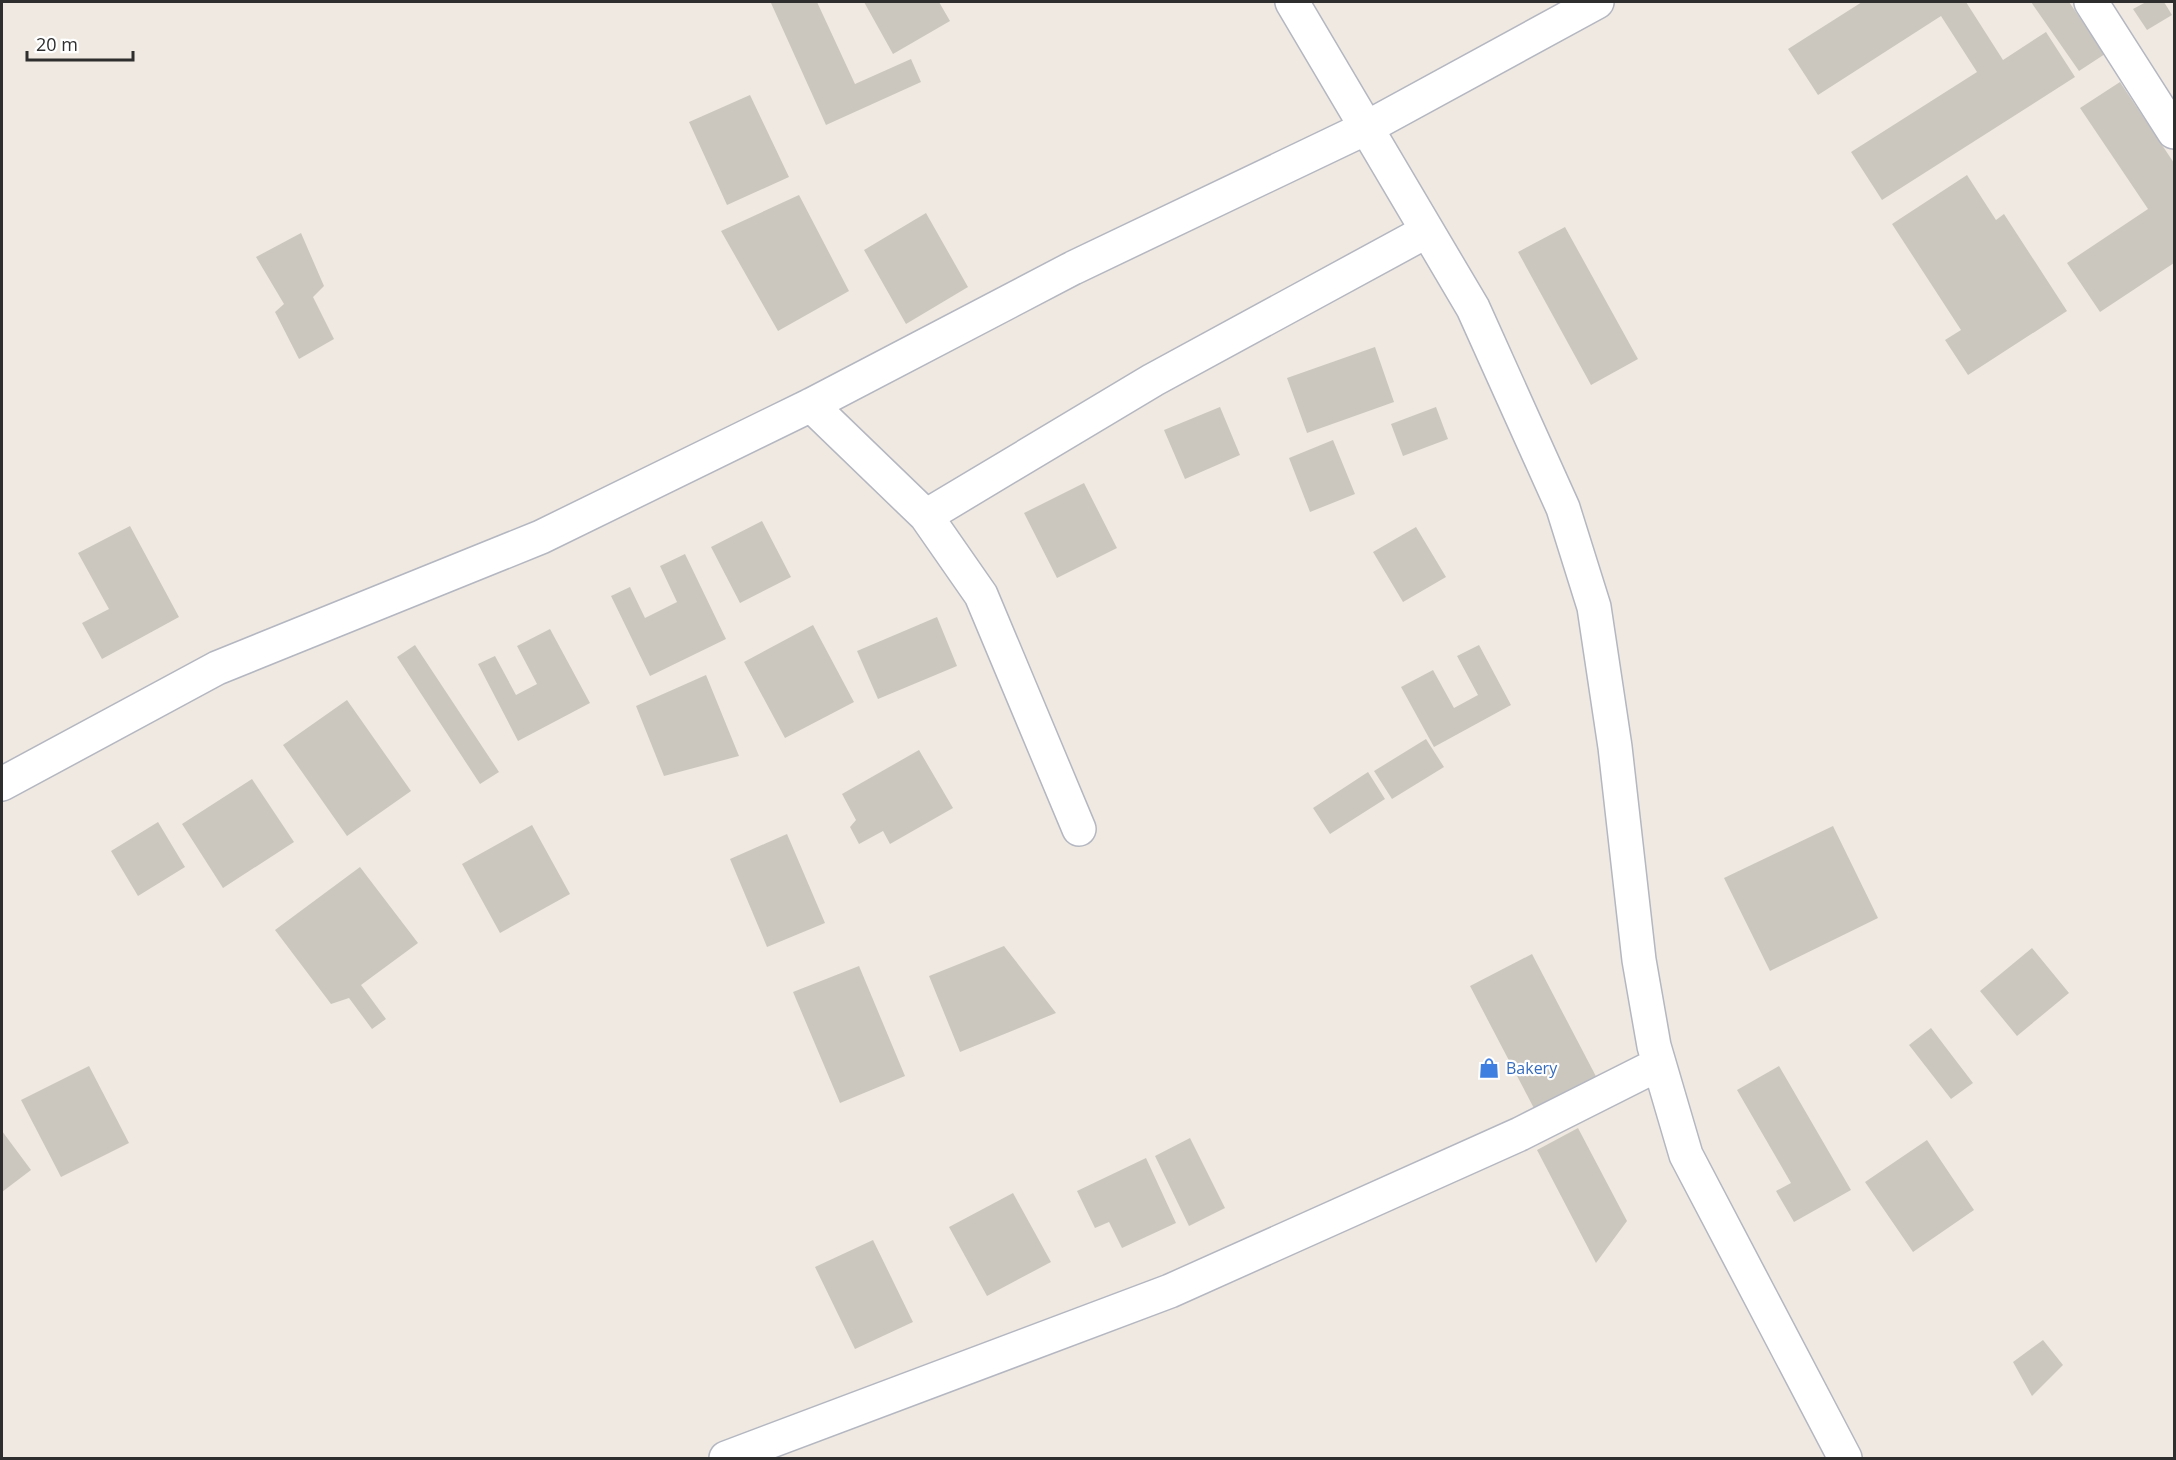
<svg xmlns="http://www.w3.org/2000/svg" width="2176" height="1460" font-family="'Open Sans',sans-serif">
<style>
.building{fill:#cbc7bf}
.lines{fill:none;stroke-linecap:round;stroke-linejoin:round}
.minor-casing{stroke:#b4b7c1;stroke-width:36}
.minor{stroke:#fff;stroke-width:33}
.labels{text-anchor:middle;stroke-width:4.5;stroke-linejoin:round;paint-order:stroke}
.shop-label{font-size:16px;fill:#366cbe;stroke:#fff;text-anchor:start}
</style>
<rect width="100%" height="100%" fill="#efe9e1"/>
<path class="building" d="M 817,2 L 855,84 L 911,59 L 921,82 L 826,125 L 771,3 Z
M 864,2 L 939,2 L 950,21 L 893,54 Z
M 1862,2 L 1966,2 L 2003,60 L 2046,32 L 2075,77 L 1882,200 L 1851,152 L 1977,72 L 1941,16 L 1818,95 L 1788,49 Z
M 2031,2 L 2069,2 L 2105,54 L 2079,71 Z
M 2146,2 L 2164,2 L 2172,15 L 2147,30 L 2133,9 Z
M 2120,82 L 2174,163 L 2174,263 L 2100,312 L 2067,263 L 2148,209 L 2080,108 Z
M 750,95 L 789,177 L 727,205 L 689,122 Z
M 1967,175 L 1996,220 L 2004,214 L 2067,311 L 1968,375 L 1945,340 L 1961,330 L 1892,224 Z
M 799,195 L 849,291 L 778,331 L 721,231 Z
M 926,213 L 968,287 L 906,324 L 864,250 Z
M 1565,227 L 1638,359 L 1591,385 L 1518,252 Z
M 301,233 L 324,286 L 313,297 L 334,339 L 299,359 L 275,312 L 284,304 L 256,257 Z
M 1375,347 L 1394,402 L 1307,433 L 1287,378 Z
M 1220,407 L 1240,455 L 1185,479 L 1164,430 Z
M 1436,407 L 1448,439 L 1403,456 L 1391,424 Z
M 1333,440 L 1355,494 L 1310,512 L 1289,458 Z
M 1084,483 L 1117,548 L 1057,578 L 1024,513 Z
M 762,521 L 791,577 L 740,603 L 711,547 Z
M 130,526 L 179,617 L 102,659 L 82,623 L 109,609 L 78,553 Z
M 1416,527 L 1446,577 L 1403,602 L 1373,552 Z
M 685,554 L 726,639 L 650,676 L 611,596 L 630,587 L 645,618 L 677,602 L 660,566 Z
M 937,617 L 957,666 L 878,699 L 857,651 Z
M 813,625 L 854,702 L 785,738 L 744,662 Z
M 550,629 L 590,703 L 518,741 L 478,664 L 495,656 L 516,695 L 537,684 L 517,646 Z
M 415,645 L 499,772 L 480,784 L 397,657 Z
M 1479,645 L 1511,705 L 1434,747 L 1401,687 L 1433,670 L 1454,708 L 1478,695 L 1457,656 Z
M 706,675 L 739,756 L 664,776 L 636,706 Z
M 347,700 L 411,791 L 347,836 L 283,745 Z
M 1426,739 L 1444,767 L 1392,799 L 1374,771 Z
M 919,750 L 953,808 L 890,844 L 883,831 L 859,844 L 850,827 L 856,820 L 842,794 Z
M 1368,772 L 1385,799 L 1330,834 L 1313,808 Z
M 252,779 L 294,842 L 223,888 L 182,824 Z
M 158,822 L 185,867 L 138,896 L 111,851 Z
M 532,825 L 570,894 L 500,933 L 462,864 Z
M 1833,826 L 1878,918 L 1770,971 L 1724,878 Z
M 787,834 L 825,923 L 767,947 L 730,859 Z
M 360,867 L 418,943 L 361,985 L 386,1019 L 372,1029 L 349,998 L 331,1004 L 275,930 Z
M 1004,946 L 1056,1013 L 960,1052 L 929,976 Z
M 2032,948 L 2069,993 L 2017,1036 L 1980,991 Z
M 1532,954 L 1600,1084 L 1538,1116 L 1470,986 Z
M 859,966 L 905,1076 L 840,1103 L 793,992 Z
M 1931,1028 L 1973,1083 L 1951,1099 L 1909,1045 Z
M 89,1066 L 129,1143 L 61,1177 L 21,1100 Z
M 1779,1066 L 1851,1190 L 1794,1222 L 1776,1191 L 1791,1183 L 1737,1090 Z
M 1578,1128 L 1627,1221 L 1596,1263 L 1537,1150 Z
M 2,1131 L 31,1170 L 2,1192 Z
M 1190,1138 L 1225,1208 L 1189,1226 L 1155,1156 Z
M 1927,1140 L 1974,1210 L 1913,1252 L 1865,1182 Z
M 1146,1158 L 1176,1223 L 1122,1248 L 1109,1222 L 1095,1228 L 1077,1191 Z
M 1013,1193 L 1051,1262 L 987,1296 L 949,1227 Z
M 873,1240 L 913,1322 L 855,1349 L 815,1267 Z
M 2043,1340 L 2063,1365 L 2032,1396 L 2013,1362 Z"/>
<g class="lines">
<g class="minor-casing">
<path id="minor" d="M 1292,2 L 1473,308 L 1563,508 L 1594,607 L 1615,747 L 1639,960 L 1654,1046 L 1686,1155 L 1845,1458
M 2091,2 L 2174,132
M 811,405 L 926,516 L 981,595 L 1079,829
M 926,516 L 1153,380 L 1427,231
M 2,784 L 217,668 L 541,537 L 811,405 L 1073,268 L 1366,128 L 1597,2
M 726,1458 L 1170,1291 L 1520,1134 L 1659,1064"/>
</g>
<use href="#minor" class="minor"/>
</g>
<defs>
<g id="shop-bare" transform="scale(1.62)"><path d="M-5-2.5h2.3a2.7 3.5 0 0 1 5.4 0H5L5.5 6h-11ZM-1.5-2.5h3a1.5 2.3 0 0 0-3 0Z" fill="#3f7fe0" stroke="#fff" stroke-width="2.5" paint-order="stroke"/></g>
</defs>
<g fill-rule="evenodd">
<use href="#shop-bare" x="1489" y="1068"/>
</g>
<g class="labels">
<g class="shop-label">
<text x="1506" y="1074">Bakery</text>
</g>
</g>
<rect width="2176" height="1460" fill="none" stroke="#2e2e2e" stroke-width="6"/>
<path d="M27 51v9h106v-9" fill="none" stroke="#2e2e2e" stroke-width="3"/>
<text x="36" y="51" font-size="18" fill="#2e2e2e" stroke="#ffffff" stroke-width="4.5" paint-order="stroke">20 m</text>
</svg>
